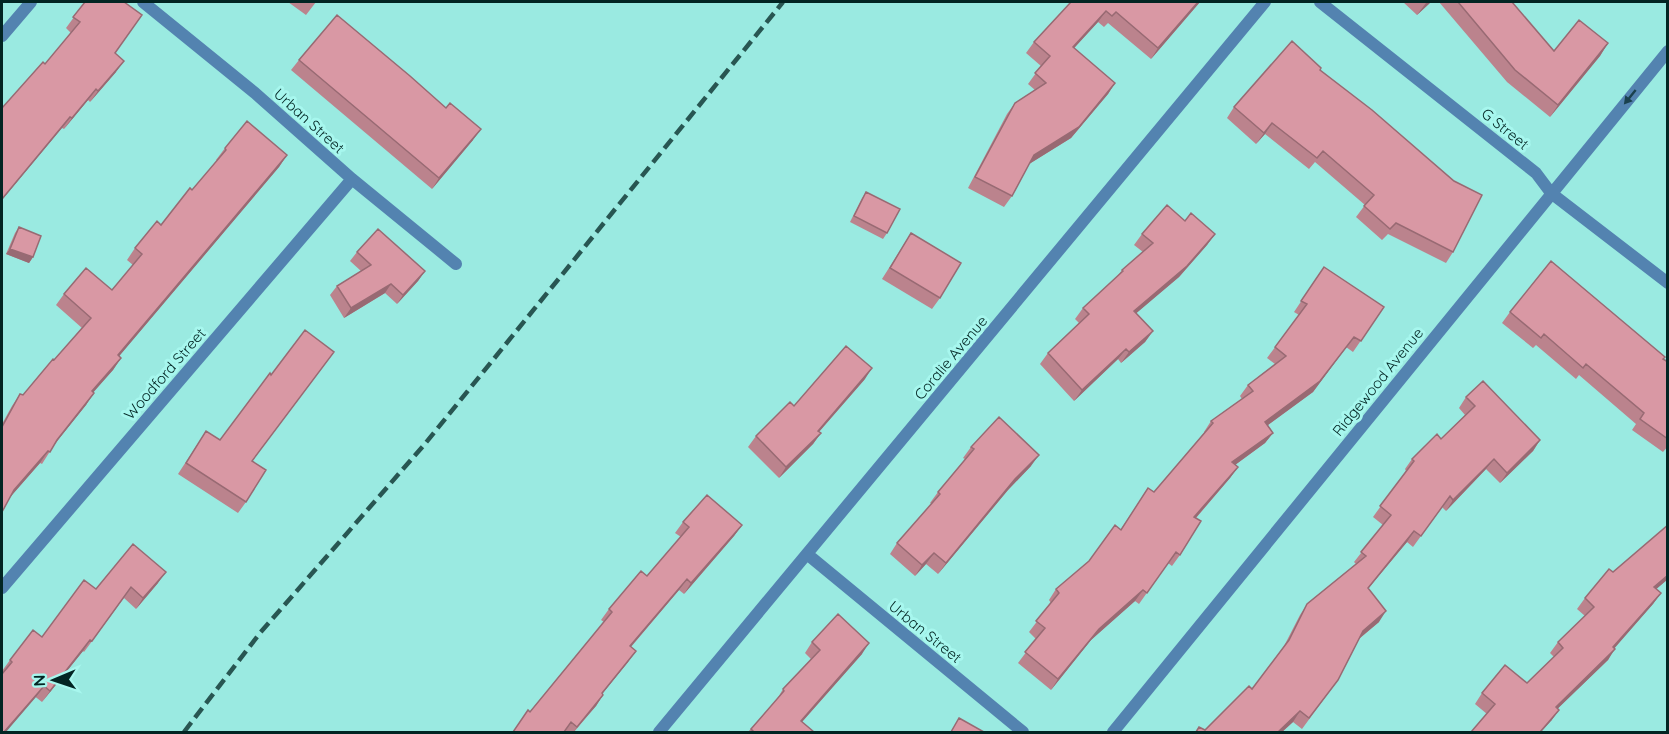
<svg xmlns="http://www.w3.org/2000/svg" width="1669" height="734" font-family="Quicksand,sans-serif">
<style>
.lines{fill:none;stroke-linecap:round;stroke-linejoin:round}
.minor{stroke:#5383b0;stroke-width:12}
.tertiary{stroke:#5383b0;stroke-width:12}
.rail{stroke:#285652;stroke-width:4.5;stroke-dasharray:12 6;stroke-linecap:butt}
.wall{fill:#bb838d}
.shaded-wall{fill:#986a73}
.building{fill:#d998a4;stroke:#986a73;stroke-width:1.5}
.oneway{fill:#1a414d}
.labels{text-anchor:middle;stroke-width:6;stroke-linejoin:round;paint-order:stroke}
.street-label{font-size:15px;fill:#022523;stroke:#a7f7ee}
</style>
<rect width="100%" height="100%" fill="#9aeae1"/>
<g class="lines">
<path class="minor" d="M 143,2 L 255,93 L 352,179 L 456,264
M 1320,2 L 1536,173 L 1551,193 L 1668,283
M 807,554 L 1023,732
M 2,588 L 352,179
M 659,732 L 1265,2
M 1113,732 L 1668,51"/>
<path class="tertiary" d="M 2,36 L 31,2"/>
<path class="rail" d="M 184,732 L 260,633 L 424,445 L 783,2"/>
</g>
<path class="wall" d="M 85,2 L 115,54 L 116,72 L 90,102 L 88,100 L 64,129 L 62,128 L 45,64 L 71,33 L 66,28 Z
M 288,2 L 316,2 L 306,15 Z
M 1071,2 L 1200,2 L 1151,59 L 1108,23 L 1104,27 L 1098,22 L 1074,48 L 1115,83 L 1108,94 L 1071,138 L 1029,164 L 1012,196 L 1004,207 L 968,188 L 1007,114 L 1015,103 L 1035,90 L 1028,84 L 1041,66 L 1026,53 L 1034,42 Z
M 1403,2 L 1431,2 L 1417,15 Z
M 1439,2 L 1515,2 L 1513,3 L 1554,51 L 1608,43 L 1600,56 L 1550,117 L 1507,82 Z
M 299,60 L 446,108 L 473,140 L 432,189 L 291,70 Z
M 1320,70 L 1453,252 L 1446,263 L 1388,234 L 1382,240 L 1356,217 L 1365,205 L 1315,162 L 1309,169 L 1265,134 L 1256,144 L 1227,118 L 1234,107 Z
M 225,148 L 287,155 L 279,167 L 119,356 L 121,358 L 113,370 L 93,392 L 86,405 L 54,445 L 42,464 L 40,463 L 10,497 L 2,512 L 2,424 L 12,406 L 20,394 L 23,395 L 82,328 L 56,305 L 64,294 L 112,290 L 133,265 L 127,260 L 135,248 L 161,225 L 192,190 L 217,161 L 216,160 Z
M 866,192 L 887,233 L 883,239 L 850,222 L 862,198 Z
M 1185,221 L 1215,234 L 1207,245 L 1179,277 L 1136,313 L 1153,331 L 1145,342 L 1121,363 L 1118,359 L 1074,401 L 1040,364 L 1048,353 L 1079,323 L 1075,319 L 1083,308 L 1116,278 L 1122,270 L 1143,252 L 1134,245 L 1142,234 Z
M 19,227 L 33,257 L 29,263 L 6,254 L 15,233 Z
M 911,233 L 940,298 L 932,309 L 882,279 Z
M 357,252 L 425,271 L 418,281 L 397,304 L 385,293 L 344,318 L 330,295 L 337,286 L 361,271 L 350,261 Z
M 1324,267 L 1384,307 L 1353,352 L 1346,347 L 1313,392 L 1268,425 L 1273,433 L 1265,443 L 1235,465 L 1238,467 L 1230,478 L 1196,518 L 1180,555 L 1172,566 L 1168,563 L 1139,604 L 1135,601 L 1091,640 L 1051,690 L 1018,663 L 1036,639 L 1029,632 L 1051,603 L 1049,600 L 1056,589 L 1089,561 L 1121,529 L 1148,488 L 1154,492 L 1204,433 L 1204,432 L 1211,421 L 1242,399 L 1240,396 L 1248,385 L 1275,364 L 1267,358 L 1299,315 L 1294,312 Z
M 1510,312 L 1663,359 L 1668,362 L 1668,446 L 1663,452 L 1632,430 L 1636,424 L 1579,375 L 1576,379 L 1536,345 L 1533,348 L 1502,323 Z
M 334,352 L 252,461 L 246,502 L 238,513 L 178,474 L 206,431 L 220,440 L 271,375 Z
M 865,379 L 819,432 L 821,433 L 813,444 L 779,478 L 748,447 L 756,436 L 794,406 Z
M 1466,397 L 1540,440 L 1533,451 L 1500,483 L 1486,469 L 1446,511 L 1442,507 L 1413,547 L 1407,542 L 1368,589 L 1379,622 L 1359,639 L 1338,680 L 1302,729 L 1293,722 L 1282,732 L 1195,732 L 1199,727 L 1205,730 L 1252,689 L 1283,648 L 1300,615 L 1307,604 L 1356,564 L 1354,562 L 1383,525 L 1373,517 L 1406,471 L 1405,469 L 1412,459 L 1441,439 L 1465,415 L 1459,408 Z
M 971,447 L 1031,466 L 1008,490 L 938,574 L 926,564 L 915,576 L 890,554 L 897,543 L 932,504 L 930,503 L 938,492 L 965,459 L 963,458 Z
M 683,522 L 742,525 L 734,536 L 684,594 L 679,590 L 631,647 L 628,662 L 602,694 L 603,695 L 596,706 L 574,732 L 513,732 L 604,622 L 601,620 L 609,609 L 647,576 L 681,537 L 675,533 Z
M 1668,525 L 1668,579 L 1656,589 L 1661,593 L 1653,604 L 1614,648 L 1608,660 L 1557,709 L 1559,710 L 1551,721 L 1487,714 L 1475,704 L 1482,693 L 1527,683 L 1554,657 L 1550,653 L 1558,642 L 1585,616 L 1577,609 L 1585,598 L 1613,572 Z
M 158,583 L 136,609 L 124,598 L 84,652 L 83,651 L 42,702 L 2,671 L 10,660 L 42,637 L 96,589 Z
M 812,642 L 862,654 L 802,722 L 814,732 L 748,732 L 776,701 L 783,689 L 811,659 L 805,653 Z"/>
<path class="shaded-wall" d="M 1198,2 L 1200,2 L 1151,59 L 1158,48 Z
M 1427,2 L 1431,2 L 1417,15 L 1426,3 Z
M 1106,11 L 1098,22 L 1065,58 L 1073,47 Z
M 1608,43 L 1600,56 L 1550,117 L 1558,105 Z
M 124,61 L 116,72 L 90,102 L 98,91 Z
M 1115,83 L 1108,94 L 1071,138 L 1026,166 L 1034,155 Z
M 96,89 L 88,100 L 64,129 L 72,118 Z
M 70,117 L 62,128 L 2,200 L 2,199 Z
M 1272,123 L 1265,134 L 1256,144 L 1264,133 Z
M 481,129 L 473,140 L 432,189 L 439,178 Z
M 287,155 L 279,167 L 110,367 L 118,355 Z
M 1215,234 L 1207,245 L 1179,277 L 1126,322 L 1134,311 Z
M 10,249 L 33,257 L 29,263 L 6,254 Z
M 425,271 L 418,281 L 397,304 L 403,295 Z
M 391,284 L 385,293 L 344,318 L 351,308 Z
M 1153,331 L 1145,342 L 1121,363 L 1129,352 Z
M 1354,337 L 1313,392 L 1257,433 L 1265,422 Z
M 1126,349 L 1118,359 L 1074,401 L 1082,390 Z
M 121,358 L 113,370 L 84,403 L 92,391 Z
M 872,368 L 865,379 L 810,442 L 818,431 Z
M 94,393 L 86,405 L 49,451 L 57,440 Z
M 821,433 L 813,444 L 779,478 L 786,467 Z
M 1273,433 L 1265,443 L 1224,473 L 1232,462 Z
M 1540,440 L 1533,451 L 1500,483 L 1507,473 Z
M 48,451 L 40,463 L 6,502 L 14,490 Z
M 1039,455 L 1031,466 L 1008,490 L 938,574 L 946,563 L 1015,479 Z
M 1494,459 L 1486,469 L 1446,511 L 1453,500 Z
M 1238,467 L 1230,478 L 1187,528 L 1194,517 Z
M 742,525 L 734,536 L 684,594 L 691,583 Z
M 1414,531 L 1407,542 L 1360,598 L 1368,588 Z
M 934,553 L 926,564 L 915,576 L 922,565 Z
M 166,572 L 158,583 L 136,609 L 143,598 Z
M 1668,575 L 1668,579 L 1646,598 L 1654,587 Z
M 687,579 L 679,590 L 622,657 L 630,646 Z
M 1143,590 L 1135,601 L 1091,640 L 1051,690 L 1058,679 L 1099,629 Z
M 1661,593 L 1653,604 L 1606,658 L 1613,647 Z
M 1386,611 L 1379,622 L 1355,642 L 1363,631 Z
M 90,640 L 83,651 L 42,702 L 50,691 Z
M 869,643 L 862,654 L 793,732 L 801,721 Z
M 1615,649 L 1608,660 L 1548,718 L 1556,707 Z
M 636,651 L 628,662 L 594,704 L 602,693 Z
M 44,686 L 36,697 L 6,732 L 4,732 Z
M 603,695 L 596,706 L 573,732 L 577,727 Z
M 1559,710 L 1551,721 L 1541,732 L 1540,732 Z
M 1300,711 L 1293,722 L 1282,732 L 1278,732 Z"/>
<path class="building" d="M 85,2 L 124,2 L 142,15 L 115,53 L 124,61 L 98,91 L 96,89 L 72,118 L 70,117 L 2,199 L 2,108 L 43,62 L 45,64 L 80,22 L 73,17 Z
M 1071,2 L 1198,2 L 1158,48 L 1116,12 L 1112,16 L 1106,11 L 1073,47 L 1115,83 L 1079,127 L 1034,155 L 1012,196 L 975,177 L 1015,103 L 1046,83 L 1035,73 L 1050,56 L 1034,42 Z
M 1458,2 L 1512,2 L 1554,51 L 1579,20 L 1608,43 L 1558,105 L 1515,70 Z
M 337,15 L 410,76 L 446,108 L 450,103 L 481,129 L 439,178 L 299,60 Z
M 1292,41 L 1321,68 L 1320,70 L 1372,110 L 1454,181 L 1482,195 L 1453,252 L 1396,223 L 1390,229 L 1364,206 L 1374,195 L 1323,151 L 1317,158 L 1272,123 L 1264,133 L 1234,107 Z
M 247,121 L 287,155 L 118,355 L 121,358 L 92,391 L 94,393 L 57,440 L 50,452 L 48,451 L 14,490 L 2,512 L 2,427 L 20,394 L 23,395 L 53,359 L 54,360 L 91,318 L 64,294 L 86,268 L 112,290 L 142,254 L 135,248 L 157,221 L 161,225 L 190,188 L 192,190 L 226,150 L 225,148 Z
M 866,192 L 900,209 L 887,233 L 854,216 Z
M 1167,205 L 1185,221 L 1191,213 L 1215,234 L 1187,266 L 1134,311 L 1153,331 L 1129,352 L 1126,349 L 1082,390 L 1048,353 L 1089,314 L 1083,308 L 1123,271 L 1122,270 L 1153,243 L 1142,234 Z
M 19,227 L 41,236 L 33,257 L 10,249 Z
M 378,229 L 425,271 L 403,295 L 391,284 L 351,308 L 337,286 L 371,265 L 357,252 Z
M 911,233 L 961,263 L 940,298 L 890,268 Z
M 1551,261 L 1665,357 L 1663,359 L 1668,362 L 1668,439 L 1640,419 L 1644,413 L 1586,364 L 1583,368 L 1544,334 L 1541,338 L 1510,312 Z
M 1324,267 L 1384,307 L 1361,341 L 1354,337 L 1320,381 L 1265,422 L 1273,433 L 1232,462 L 1238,467 L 1194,517 L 1201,521 L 1180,555 L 1176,552 L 1147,593 L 1143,590 L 1099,629 L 1058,679 L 1025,652 L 1045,628 L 1036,621 L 1059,593 L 1056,589 L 1089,561 L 1115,525 L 1121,530 L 1148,488 L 1154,492 L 1213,423 L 1211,421 L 1253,391 L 1248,385 L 1286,356 L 1275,347 L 1307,304 L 1301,301 Z
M 305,330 L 334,352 L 252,461 L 266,470 L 246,502 L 186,463 L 206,431 L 220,440 L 270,373 L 271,375 Z
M 846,346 L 872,368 L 818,431 L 821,433 L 786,467 L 756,436 L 790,402 L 794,406 Z
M 1483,381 L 1540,440 L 1507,473 L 1494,459 L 1453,500 L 1450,496 L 1421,536 L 1414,531 L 1368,588 L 1386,611 L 1363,631 L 1338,680 L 1309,718 L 1300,711 L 1278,732 L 1196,732 L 1199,727 L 1205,730 L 1249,686 L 1252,689 L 1289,640 L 1307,604 L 1366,556 L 1361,552 L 1391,515 L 1380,506 L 1414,461 L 1412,459 L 1437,434 L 1441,439 L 1475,406 L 1466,397 Z
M 999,417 L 1039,455 L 1015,479 L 946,563 L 934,553 L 922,565 L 897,543 L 940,494 L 938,492 L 974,449 L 971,447 Z
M 707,495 L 742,525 L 691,583 L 687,579 L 630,646 L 636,651 L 602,693 L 603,695 L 577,727 L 571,722 L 564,732 L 513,732 L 528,710 L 530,712 L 612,612 L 609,609 L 641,571 L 647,576 L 689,527 L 683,522 Z
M 1668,525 L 1668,575 L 1654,587 L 1661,593 L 1613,647 L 1615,649 L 1556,707 L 1559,710 L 1540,732 L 1471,732 L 1495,704 L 1482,693 L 1505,665 L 1527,683 L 1563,648 L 1558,642 L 1594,607 L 1585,598 L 1609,569 L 1613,572 Z
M 133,544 L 166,572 L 143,598 L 131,587 L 92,641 L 90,640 L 50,691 L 44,686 L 4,732 L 2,732 L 2,674 L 12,662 L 10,660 L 33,630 L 42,637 L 84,580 L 96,589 Z
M 838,614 L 869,643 L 801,721 L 814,732 L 753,732 L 754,732 L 751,729 L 784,691 L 783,689 L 820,650 L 812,642 Z
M 959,718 L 984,732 L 951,732 Z"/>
<defs><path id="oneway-solid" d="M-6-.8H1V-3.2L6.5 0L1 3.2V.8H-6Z" transform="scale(1.5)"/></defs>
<use class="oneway" href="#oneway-solid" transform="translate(1630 97) rotate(129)"/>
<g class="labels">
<g class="street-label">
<text transform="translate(309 121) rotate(42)" y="5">Urban Street</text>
<text transform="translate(1505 129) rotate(39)" y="5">G Street</text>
<text transform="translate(951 358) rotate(-50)" y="5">Coralie Avenue</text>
<text transform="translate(165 374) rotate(-49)" y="5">Woodford Street</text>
<text transform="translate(1378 382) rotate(-51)" y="5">Ridgewood Avenue</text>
<text transform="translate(925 632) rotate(39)" y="5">Urban Street</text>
</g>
</g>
<rect width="1669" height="734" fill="none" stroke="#022523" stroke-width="6"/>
<g transform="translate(54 680) rotate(268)" stroke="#a7f7ee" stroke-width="4.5" paint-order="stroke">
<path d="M0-4.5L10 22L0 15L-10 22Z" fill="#022523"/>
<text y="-9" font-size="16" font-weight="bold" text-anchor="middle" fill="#022523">N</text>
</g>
</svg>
